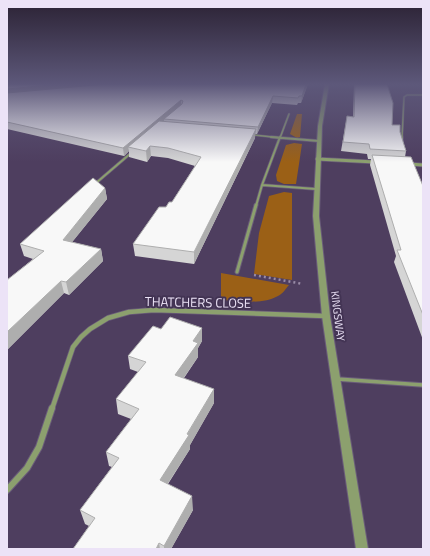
<svg xmlns="http://www.w3.org/2000/svg" width="430" height="556" font-family="'Titillium Web',sans-serif">
<style>
.green{fill:#9b6016}
.lines{fill:none;stroke-linecap:round;stroke-linejoin:round}
.service-far3-casing{stroke:#6a5c7a;stroke-width:2.5}
.service-far2-casing{stroke:#6a5c7a;stroke-width:3.5}
.service-far1-casing{stroke:#6a5c7a;stroke-width:5}
.service-casing{stroke:#6a5c7a;stroke-width:5.5}
.minor-far2-casing{stroke:#6a5c7a;stroke-width:4.5}
.minor-far1-casing{stroke:#6a5c7a;stroke-width:6}
.minor-casing{stroke:#6a5c7a;stroke-width:8}
.tertiary-casing{stroke:#6a5c7a;stroke-width:2}
.path{stroke:#988ba6;stroke-width:2.5;stroke-dasharray:2 3;stroke-linecap:butt}
.service-far3{stroke:#8ca06e;stroke-width:1.5}
.service-far2{stroke:#8ca06e;stroke-width:2}
.service-far1{stroke:#8ca06e;stroke-width:3}
.service{stroke:#8ca06e;stroke-width:3.5}
.minor-far2{stroke:#8ca06e;stroke-width:3}
.minor-far1{stroke:#8ca06e;stroke-width:4.5}
.minor{stroke:#8ca06e;stroke-width:6}
.tertiary{fill:#8ca06e;fill-rule:evenodd}
.wall{fill:#d5d5d5}
.shaded-wall{fill:#aeaeae}
.building{fill:#f8f8f8;stroke:#aeaeae}
.labels{text-anchor:middle;stroke-width:4;stroke-linejoin:round;paint-order:stroke}
.street-label{font-size:11px;fill:#ece3f7;stroke:#433454}
.near-street-label{font-size:13px;fill:#ece3f7;stroke:#433454}
</style>
<rect width="100%" height="100%" fill="#4e3e5f"/>
<path class="green" d="M 297,114 L 302,114 L 300,137 L 297,138 L 290,134 Z
M 294,143 L 302,144 L 296,184 L 284,184 L 277,181 L 276,175 L 286,145 Z
M 284,192 L 292,193 L 292,280 L 254,274 L 259,233 L 269,196 Z
M 221,273 L 289,285 C 286,288 283,294 278,296 C 262,305 239,301 221,300 Z"/>
<g class="lines">
<g class="service-far3-casing">
<path id="service-far3" d="M 253,135 L 282,138
M 280,138 L 289,114
M 402,138 L 404,97 L 407,95 L 423,95"/>
</g>
<g class="service-far2-casing">
<path id="service-far2" d="M 271,137 L 319,141
M 402,141 L 402,137
M 96,183 L 131,153
M 262,185 L 316,189
M 256,206 L 262,185 L 280,137"/>
</g>
<g class="service-far1-casing">
<path id="service-far1" d="M 237,272 L 256,205"/>
</g>
<g class="service-casing">
<path id="service" d="M 337,379 L 423,385"/>
</g>
<g class="minor-far2-casing">
<path id="minor-far2" d="M 317,159 L 375,162
M 409,164 L 423,165"/>
</g>
<g class="minor-far1-casing">
<path id="minor-far1" d="M 52,409 L 73,347 L 81,337 L 90,329 L 108,318 L 129,312 L 154,310 L 326,316"/>
</g>
<g class="minor-casing">
<path id="minor" d="M 7,490 L 27,468 L 39,447 L 52,408"/>
</g>
<g class="tertiary-casing">
<path id="tertiary" d="M 325,84 L 329,84 L 322,126 L 319,216 L 330,316 L 368,549 L 356,549 L 322,316 L 313,216 L 318,126 Z"/>
</g>
<path class="path" d="M 254,275 L 303,284"/>
<use href="#service-far3" class="service-far3"/>
<use href="#service-far2" class="service-far2"/>
<use href="#service-far1" class="service-far1"/>
<use href="#service" class="service"/>
<use href="#minor-far2" class="minor-far2"/>
<use href="#minor-far1" class="minor-far1"/>
<use href="#minor" class="minor"/>
<use href="#tertiary" class="tertiary"/>
</g>
<path class="wall" d="M 7,84 L 308,84 L 301,103 L 298,103 L 297,105 L 272,103 L 257,134 L 255,134 L 255,138 L 194,264 L 135,256 L 133,244 L 166,207 L 172,202 L 195,166 L 168,158 L 151,156 L 147,162 L 129,157 L 129,151 L 124,156 L 7,129 Z
M 354,84 L 387,84 L 392,125 L 400,132 L 406,151 L 405,157 L 423,186 L 423,340 L 394,262 L 396,256 L 370,165 L 371,159 L 368,159 L 367,154 L 341,151 L 347,116 L 353,117 Z
M 105,188 L 107,199 L 72,242 L 101,249 L 103,261 L 69,295 L 64,293 L 7,350 L 7,280 L 33,259 L 24,256 L 20,244 Z
M 202,328 L 202,341 L 198,348 L 198,357 L 184,378 L 214,403 L 190,445 L 190,449 L 168,484 L 193,510 L 171,549 L 73,549 L 89,526 L 85,524 L 80,510 L 112,467 L 109,466 L 106,452 L 131,419 L 118,414 L 116,399 L 138,372 L 130,369 L 128,356 L 161,329 Z"/>
<path class="shaded-wall" d="M 62,84 L 130,84 L 7,96 L 7,89 Z
M 306,84 L 308,84 L 301,103 L 302,96 Z
M 273,96 L 272,103 L 257,134 L 258,127 Z
M 181,100 L 181,107 L 164,119 L 164,121 L 133,148 L 128,147 L 129,151 L 124,156 L 123,148 Z
M 256,129 L 255,138 L 194,264 L 194,252 Z
M 150,146 L 151,156 L 147,162 L 146,151 Z
M 105,188 L 107,199 L 65,251 L 63,240 Z
M 101,249 L 103,261 L 69,295 L 66,282 Z
M 61,281 L 64,293 L 7,350 L 7,332 Z
M 202,328 L 202,341 L 198,348 L 198,357 L 176,389 L 175,375 L 193,341 Z
M 214,389 L 214,403 L 190,445 L 190,449 L 161,494 L 160,480 Z
M 192,496 L 193,510 L 171,549 L 164,549 L 164,546 Z
M 159,543 L 160,549 L 156,549 Z"/>
<path class="building" d="M 7,84 L 62,84 L 7,89 Z
M 106,84 L 306,84 L 302,96 L 299,96 L 298,98 L 273,96 L 258,127 L 164,119 L 182,104 L 183,101 L 181,100 L 123,148 L 7,122 L 7,93 Z
M 355,84 L 387,84 L 393,103 L 392,125 L 400,125 L 400,132 L 406,151 L 370,149 L 369,144 L 343,142 L 347,116 L 354,117 Z
M 159,121 L 256,129 L 194,252 L 133,244 L 159,207 L 166,207 L 169,202 L 172,202 L 201,157 L 168,148 L 150,146 L 146,151 L 128,147 Z
M 372,155 L 411,157 L 423,186 L 423,315 L 397,250 L 401,250 Z
M 93,178 L 105,188 L 63,240 L 101,249 L 66,282 L 61,281 L 7,332 L 7,280 L 44,251 L 20,244 Z
M 170,317 L 202,328 L 193,341 L 198,343 L 175,375 L 214,389 L 187,434 L 189,435 L 160,480 L 192,496 L 164,546 L 159,543 L 156,549 L 73,549 L 95,518 L 80,510 L 119,458 L 106,452 L 139,409 L 116,399 L 146,362 L 128,356 L 153,326 L 161,329 Z"/>
<linearGradient id="sky" x2="0" y2="1"><stop stop-color="#2b2234"/><stop offset="0.52" stop-color="#5d587a"/><stop offset="1" stop-color="#5d587a" stop-opacity="0"/></linearGradient>
<rect width="430" height="162" fill="url(#sky)"/>
<g class="labels">
<g class="street-label">
<text transform="translate(338 316) rotate(83)" y="4">KINGSWAY</text>
</g>
<g class="near-street-label">
<text transform="translate(198 302) rotate(1)" y="5">THATCHERS CLOSE</text>
</g>
</g>
<rect width="430" height="556" fill="none" stroke="#ece3f7" stroke-width="16"/>
</svg>
